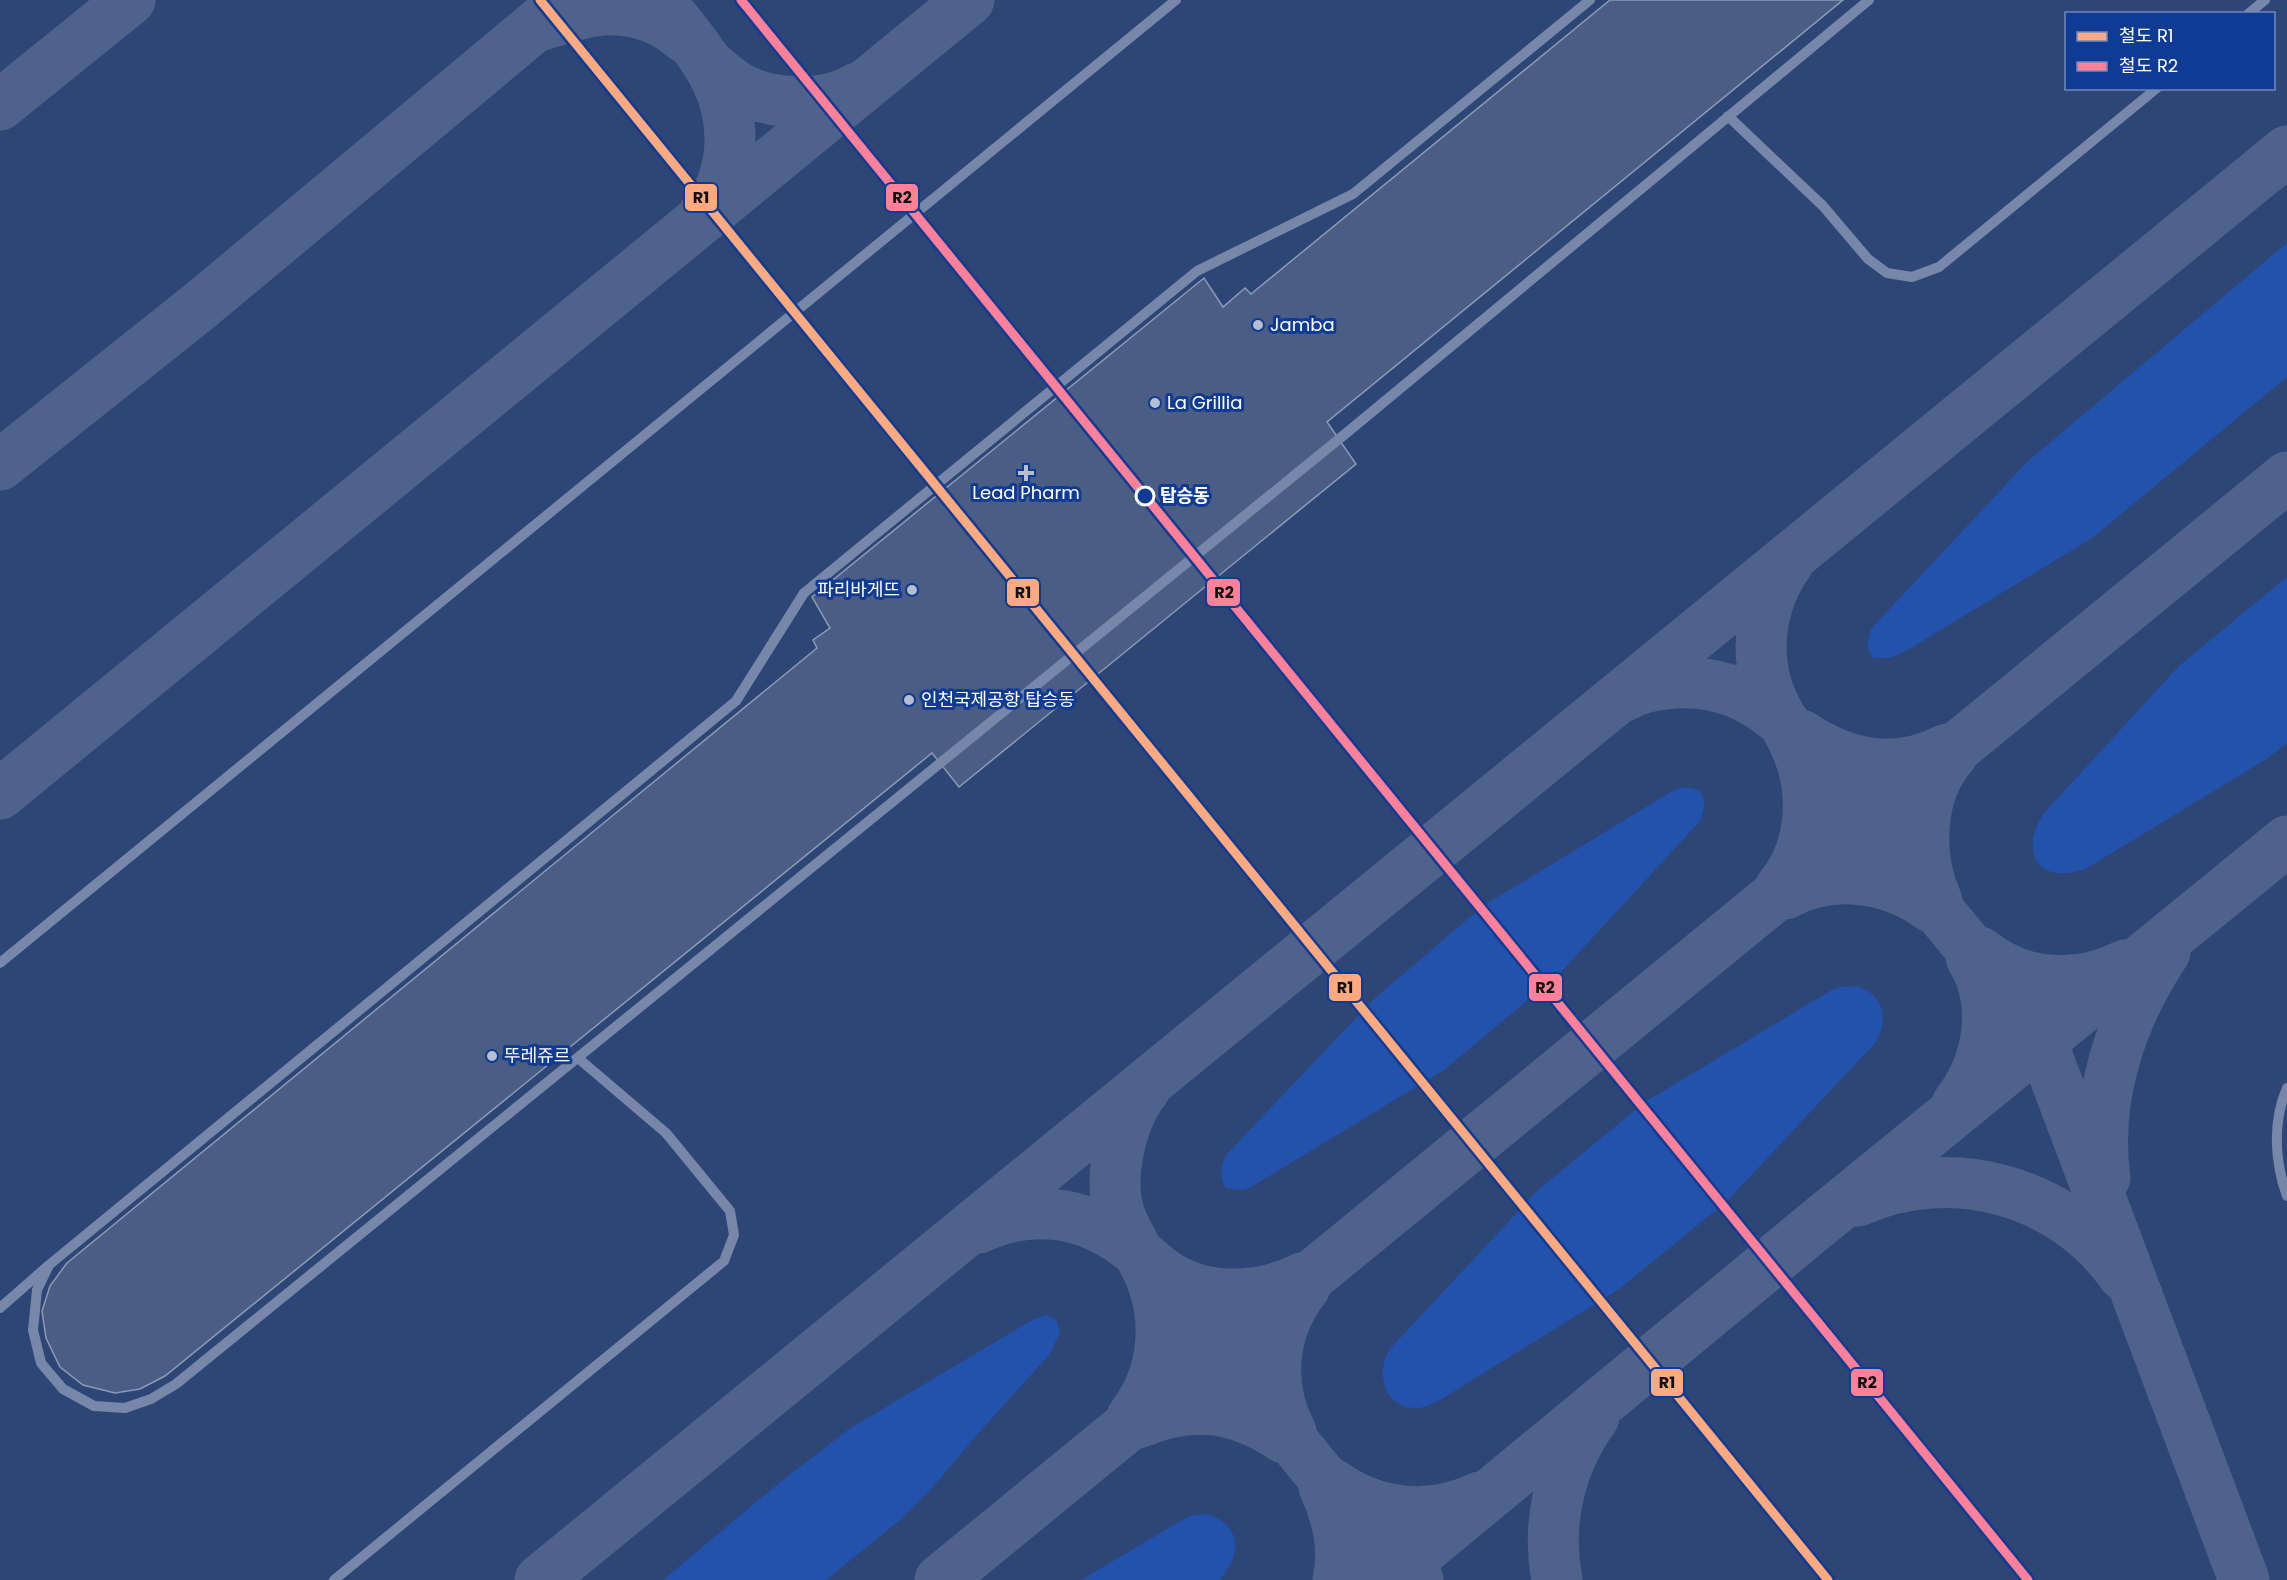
<svg xmlns="http://www.w3.org/2000/svg" width="2287" height="1580" font-family="Poppins,'Noto Sans KR',sans-serif">
<style>
.green{fill:#2352ac}
.lines{fill:none;stroke-linecap:round;stroke-linejoin:round}
.taxiway{stroke:#4e628c;stroke-width:51}
.building{fill:#4a5d84;stroke:#8c9ab6;stroke-width:1.5}
.service{stroke:#7687a9;stroke-width:10}
.rail-1-casing{stroke:#103b94;stroke-width:14}
.rail-2-casing{stroke:#103b94;stroke-width:14}
.rail-1{stroke:#ffa980;stroke-width:9}
.rail-2{stroke:#ff8098;stroke-width:9}
.poi-dot{fill:#b6becf;stroke:#103b94;stroke-width:2}
.stop-dot{fill:#103b94;stroke:#fff;stroke-width:3}
.labels{text-anchor:middle;stroke-width:6;stroke-linejoin:round;paint-order:stroke}
.poi-label{font-size:18px;fill:#fff;stroke:#103b94;text-anchor:start}
.stop-label{font-size:18px;font-weight:bold;fill:#fff;stroke:#103b94;text-anchor:start}
.line-badge{stroke:#103b94;stroke-width:2}
.pale-badge-label{font-size:16px;text-anchor:middle;font-weight:bold;fill:#111}
</style>
<rect width="100%" height="100%" fill="#2e4676"/>
<path class="green" d="M 2287,243 L 2287,377 L 2092,538 L 1906,651 L 1890,658 L 1873,658 L 1867,647 L 1871,629 L 2028,461 Z
M 2287,577 L 2287,743 L 2265,760 L 2087,868 C 2040,887 2017,852 2045,812 L 2179,666 Z
M 1683,787 L 1699,790 C 1707,800 1704,808 1701,820 L 1560,973 L 1444,1070 L 1251,1187 L 1242,1190 L 1226,1188 C 1218,1176 1221,1166 1227,1154 L 1373,1000 L 1483,906 L 1671,792 Z
M 1856,986 C 1884,994 1890,1020 1875,1043 L 1726,1202 L 1619,1289 L 1440,1400 C 1433,1403 1426,1407 1418,1408 C 1385,1409 1375,1375 1389,1350 L 1538,1190 L 1645,1102 L 1830,991 L 1840,987 Z
M 1046,1315 L 1056,1320 L 1060,1332 L 1050,1354 L 974,1438 L 932,1488 L 900,1520 L 826,1580 L 663,1580 L 773,1488 L 849,1429 L 1034,1319 Z
M 1207,1514 C 1243,1526 1242,1556 1219,1580 L 1081,1580 L 1189,1516 Z"/>
<g class="lines">
<path class="taxiway" d="M 659,0 C 698,49 737,88 729,156 C 726,176 718,199 703,215
M 533,28 C 578,14 610,0 656,19 C 667,23 677,32 687,39
M 708,64 C 718,72 728,81 738,87 C 770,106 826,107 857,88
M 0,105 L 130,0
M 0,465 L 201,305 L 567,0
M 1625,696 C 1637,689 1652,685 1666,684 C 1712,678 1752,693 1786,725 L 2019,1008 L 2041,1040 L 2244,1580
M 1801,735 C 1847,766 1896,775 1947,749
M 0,794 L 969,0
M 1780,888 C 1813,849 1816,790 1795,745 C 1787,725 1773,708 1767,687 C 1754,643 1763,597 1790,560
M 1785,894 C 1831,869 1889,876 1931,907
M 1937,901 C 1917,857 1918,793 1952,755
M 1980,952 C 2022,986 2077,989 2125,965
M 1957,1104 C 1984,1070 1996,1021 1981,978 C 1979,971 1974,964 1971,957
M 2105,1178 C 2094,1098 2121,1018 2165,952
M 1858,1201 C 1952,1159 2065,1191 2123,1275
M 979,1228 C 1029,1204 1082,1211 1126,1243 C 1141,1253 1154,1268 1169,1277 C 1209,1301 1262,1298 1302,1278
M 1140,1255 L 1383,1551 L 1400,1568 L 1418,1580
M 1132,1417 C 1163,1377 1169,1325 1151,1278 C 1143,1258 1130,1240 1122,1221 C 1106,1182 1120,1121 1145,1089
M 1138,1423 C 1192,1400 1236,1406 1284,1438
M 1291,1432 C 1266,1384 1272,1329 1305,1287
M 1331,1483 C 1376,1515 1430,1521 1480,1497
M 1324,1487 C 1337,1515 1345,1548 1338,1580
M 540,1580 L 2287,151
M 940,1580 L 2287,477
M 1386,1580 L 1816,1225 L 2287,841
M 1557,1580 C 1546,1522 1560,1464 1594,1417"/>
</g>
<path class="building" d="M 1610,0 L 1843,0 L 1327,422 L 1356,464 L 959,787 L 932,753 L 165,1376 L 140,1389 L 115,1393 L 83,1385 L 60,1367 L 46,1338 L 42,1311 L 50,1286 L 67,1263 L 817,648 L 813,640 L 830,628 L 812,597 L 1204,278 L 1223,307 L 1245,288 L 1251,294 Z"/>
<g class="lines">
<path class="service" d="M 2248,14 L 2265,0
M 1728,116 L 1823,206 L 1868,259 L 1887,273 L 1912,277 L 1939,267 L 2157,88
M 0,963 L 1176,0
M 2287,1088 C 2272,1122 2275,1163 2287,1196
M 49,1265 L 37,1290 L 33,1330 L 41,1363 L 63,1389 L 94,1406 L 125,1408 L 151,1399 L 176,1384 L 1344,435 L 1869,0
M 0,1308 L 49,1265 L 736,701 L 804,593 L 1197,271 L 1353,194 L 1590,0
M 334,1580 L 724,1261 L 734,1235 L 730,1211 L 666,1133 L 578,1058"/>
<g class="rail-1-casing">
<path id="rail-1" d="M 540,0 L 1828,1580"/>
</g>
<g class="rail-2-casing">
<path id="rail-2" d="M 741,0 L 2028,1580"/>
</g>
<use href="#rail-1" class="rail-1"/>
<use href="#rail-2" class="rail-2"/>
</g>
<g class="poi-dot">
<circle cx="1258" cy="325" r="6"/>
<circle cx="1155" cy="403" r="6"/>
<path d="M1023 464h6v6h6v6h-6v6h-6v-6h-6v-6h6z"/>
<circle cx="912" cy="590" r="6"/>
<circle cx="909" cy="700" r="6"/>
<circle cx="492" cy="1056" r="6"/>
</g>
<circle class="stop-dot" cx="1145" cy="496" r="9"/>
<g class="labels">
<g class="poi-label">
<text x="1270" y="331">Jamba</text>
<text x="1167" y="409">La Grillia</text>
<text x="1026" y="499" text-anchor="middle">Lead Pharm</text>
<text x="900" y="596" text-anchor="end">파리바게뜨</text>
<text x="921" y="706">인천국제공항 탑승동</text>
<text x="504" y="1062">뚜레쥬르</text>
</g>
<g class="stop-label">
<text x="1160" y="502">탑승동</text>
</g>
</g>
<g class="line-badge">
<rect x="684" y="183" width="34" height="29" rx="6" fill="#ffa980"/>
<rect x="885" y="183" width="34" height="29" rx="6" fill="#ff8098"/>
<rect x="1006" y="578" width="34" height="29" rx="6" fill="#ffa980"/>
<rect x="1206" y="578" width="35" height="29" rx="6" fill="#ff8098"/>
<rect x="1328" y="973" width="34" height="29" rx="6" fill="#ffa980"/>
<rect x="1528" y="973" width="35" height="29" rx="6" fill="#ff8098"/>
<rect x="1650" y="1368" width="34" height="29" rx="6" fill="#ffa980"/>
<rect x="1850" y="1368" width="34" height="29" rx="6" fill="#ff8098"/>
</g>
<g class="pale-badge-label">
<text x="701" y="203">R1</text>
<text x="902" y="203">R2</text>
<text x="1023" y="598">R1</text>
<text x="1224" y="598">R2</text>
<text x="1345" y="993">R1</text>
<text x="1545" y="993">R2</text>
<text x="1667" y="1388">R1</text>
<text x="1867" y="1388">R2</text>
</g>
<rect x="2065" y="12" width="210" height="78" fill="#103b94" stroke="#7089bf" stroke-width="1.5"/>
<rect x="2077" y="32" width="30" height="9" fill="#ffa980" stroke="#7089bf" stroke-width="1.5"/>
<text x="2119" y="42" font-size="18" fill="#ffffff">철도 R1</text>
<rect x="2077" y="62" width="30" height="9" fill="#ff8098" stroke="#7089bf" stroke-width="1.5"/>
<text x="2119" y="72" font-size="18" fill="#ffffff">철도 R2</text>
</svg>
